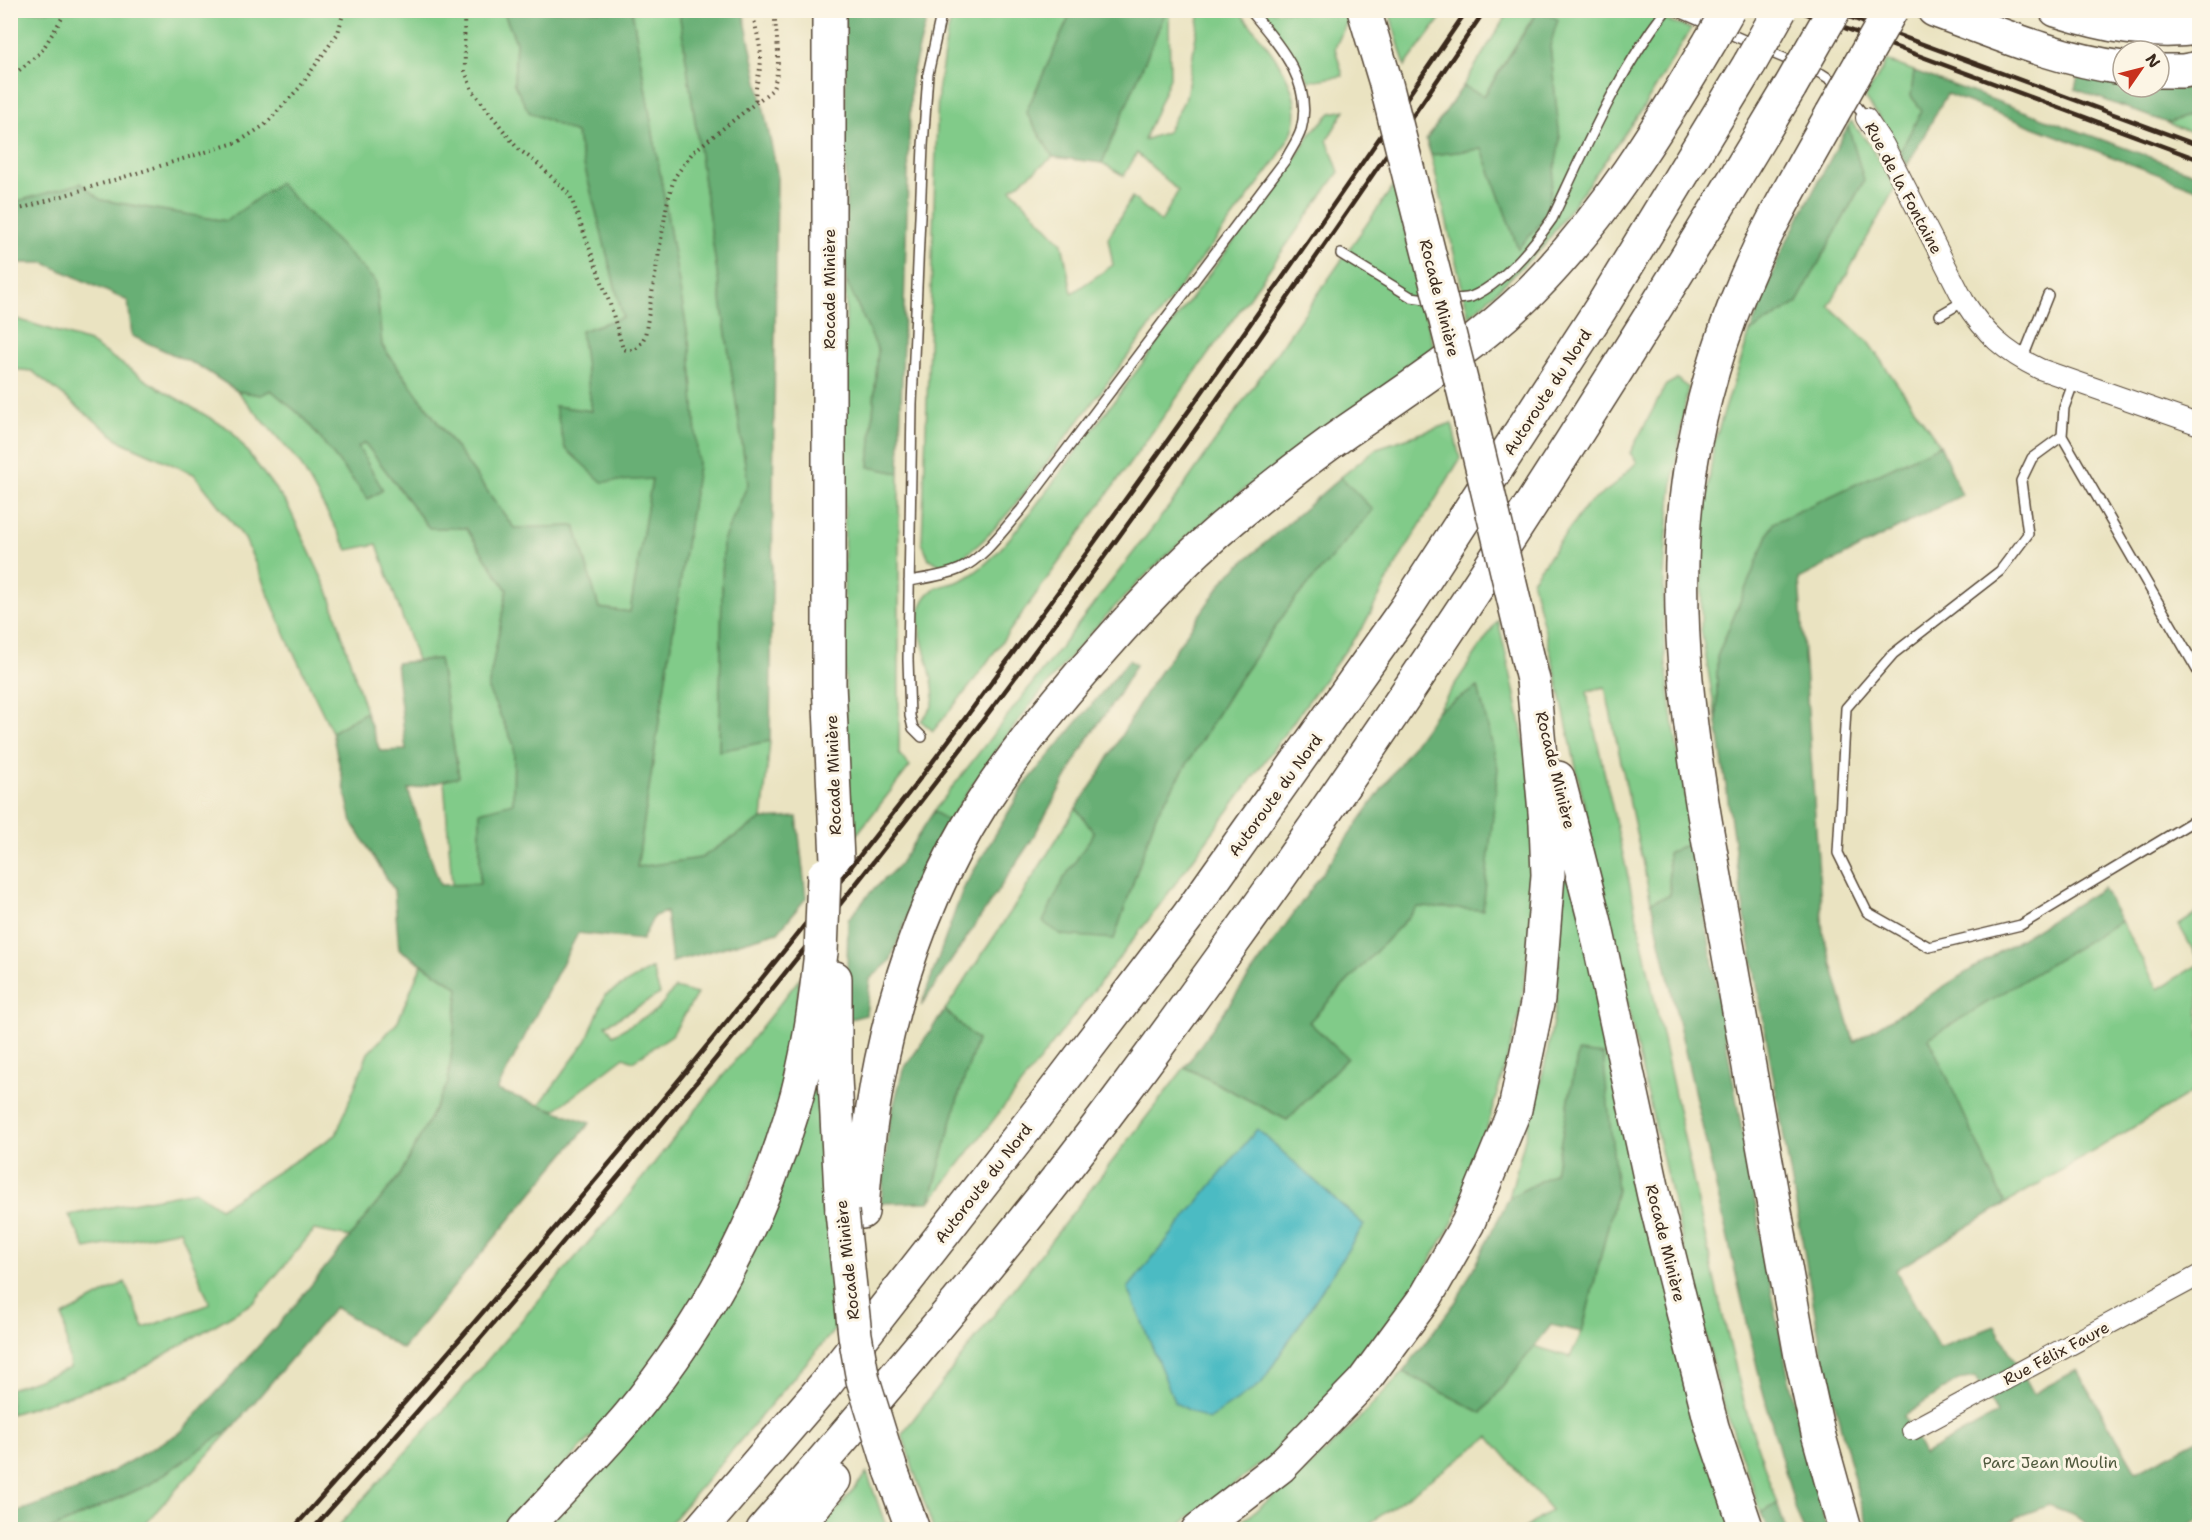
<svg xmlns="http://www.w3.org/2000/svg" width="2210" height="1540" font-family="'Shantell Sans',sans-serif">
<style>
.green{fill:#81cb89;stroke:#5e7a54;stroke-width:1.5}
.forest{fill:#68af75;stroke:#526c4a;stroke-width:1.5;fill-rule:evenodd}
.water{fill:#4cbbc3;stroke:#447270;stroke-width:1.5}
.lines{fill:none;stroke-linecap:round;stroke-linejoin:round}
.service-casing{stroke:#554636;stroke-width:12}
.minor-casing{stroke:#554636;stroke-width:22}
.motorway-casing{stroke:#554636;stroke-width:36}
.path{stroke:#554636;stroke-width:4;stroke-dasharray:1.5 4.5;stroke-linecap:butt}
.service{stroke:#fff;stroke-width:9}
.minor{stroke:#fff;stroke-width:20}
.motorway{stroke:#fff;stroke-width:33}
.rail{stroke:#3b2a1e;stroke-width:4.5}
.motorway-bridge-casing{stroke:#554636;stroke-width:36;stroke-linecap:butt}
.motorway-bridge{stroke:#fff;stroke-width:33}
.labels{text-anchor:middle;stroke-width:6;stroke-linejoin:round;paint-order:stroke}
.street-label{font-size:16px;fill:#3b2a1e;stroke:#fcf5e5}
.park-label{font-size:16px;fill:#505a3e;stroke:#fcf5e5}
</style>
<rect width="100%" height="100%" fill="#fcf5e5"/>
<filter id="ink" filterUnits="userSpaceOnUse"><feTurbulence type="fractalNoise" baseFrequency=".0167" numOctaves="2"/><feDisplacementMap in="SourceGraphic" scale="12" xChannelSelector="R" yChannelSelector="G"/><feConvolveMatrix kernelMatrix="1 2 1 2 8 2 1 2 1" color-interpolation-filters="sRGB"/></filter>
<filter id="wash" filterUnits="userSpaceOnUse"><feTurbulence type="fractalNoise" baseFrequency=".008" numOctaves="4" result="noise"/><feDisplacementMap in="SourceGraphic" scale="24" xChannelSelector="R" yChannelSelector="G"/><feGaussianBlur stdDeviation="1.35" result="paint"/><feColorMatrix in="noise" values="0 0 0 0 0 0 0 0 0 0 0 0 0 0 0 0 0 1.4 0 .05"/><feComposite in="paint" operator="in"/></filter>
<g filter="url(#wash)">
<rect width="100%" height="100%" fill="#eae3c1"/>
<path class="green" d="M 10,11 L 503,11 L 516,42 L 514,84 L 529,112 L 576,133 L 623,317 L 581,331 L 592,411 L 555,407 L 652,478 L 630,612 L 599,608 L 575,526 L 514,528 L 382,345 L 376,282 L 226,221 L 101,200 L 81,184 L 11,203 Z
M 632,11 L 679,11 L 748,484 L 723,541 L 719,750 L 770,741 L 762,819 L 701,858 L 637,868 L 698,466 L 690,348 Z
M 954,11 L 1072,11 L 1026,112 L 1053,157 L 1011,189 L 1062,243 L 1072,293 L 1113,265 L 1108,238 L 1132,197 L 1161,222 L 1178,191 L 1137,153 L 1124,176 L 1102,163 L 1166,11 L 1169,11 L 1170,78 L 1144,140 L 1167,132 L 1186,97 L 1200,11 L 1239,11 C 1262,40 1305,85 1294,126 C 1291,137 1282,149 1277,159 L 1015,505 C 994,529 974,555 944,567 L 929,559 L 922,542 L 938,92 L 947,34 Z
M 1258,11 L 1347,11 L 1349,17 L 1335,48 L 1343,76 L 1309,81 L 1294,57 Z
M 1389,11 L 1446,11 L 1405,66 Z
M 1509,11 L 1640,11 L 1691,29 L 1643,108 L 1543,247 L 1469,317 L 1431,155 L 1482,149 L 1518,248 L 1560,140 L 1550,46 L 1537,11 L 1483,97 L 1463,86 Z
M 1887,61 L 1914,71 L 1911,96 L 1922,110 L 1900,152 L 1883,122 L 1865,98 Z
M 1345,110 L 1327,140 L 1339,172 L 970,686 L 933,731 L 921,721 C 924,717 930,711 932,706 C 941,682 911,630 921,606 C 932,580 947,589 966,578 C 993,562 1011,536 1031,512 L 1291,165 L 1311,133 L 1331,113 Z
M 2199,112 L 2199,135 L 2167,123 Z
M 1851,121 L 1869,144 L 1895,188 L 1829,306 L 1868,342 L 1940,445 L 1773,523 L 1717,657 L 1717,723 L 1701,629 L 1703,528 L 1714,443 L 1750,332 L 1796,304 L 1864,181 L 1848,126 Z
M 1394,185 L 1435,352 C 1367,401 1298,448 1232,499 C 1123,584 1022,706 948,822 L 934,811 L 1174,500 Z
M 846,280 L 878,350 L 869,467 L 899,473 L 899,754 L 910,766 L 847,847 L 844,594 Z
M 11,317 L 89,342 L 152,384 L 231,430 L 288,506 L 329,593 L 366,712 L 332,732 L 288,641 L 245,539 L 194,474 L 122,442 L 32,371 L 11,369 Z
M 1677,379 L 1688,387 C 1674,470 1660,553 1664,637 C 1668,705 1682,773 1693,841 L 1668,853 L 1670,895 L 1651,902 L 1605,687 L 1587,691 L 1589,705 L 1629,881 L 1718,1296 L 1748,1418 L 1777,1504 L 1761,1513 L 1720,1393 L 1681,1235 L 1639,1058 L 1556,675 L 1532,580 L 1586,506 L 1613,486 L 1637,462 L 1630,453 L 1666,385 Z
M 271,390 L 305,419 L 368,499 L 358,446 L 365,443 L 428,527 L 466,528 L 507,590 L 488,689 L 514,745 L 513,803 L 480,812 L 480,884 L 452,885 L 444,780 L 459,777 L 439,659 L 417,660 L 377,544 L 348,550 L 299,462 L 237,391 L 261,395 Z
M 1452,423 L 1460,459 L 1397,563 L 1364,625 L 1153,914 L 930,1202 L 957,1101 L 977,1040 L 945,1010 L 1018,901 L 1076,808 L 1095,833 L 1063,880 L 1114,939 L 1156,815 L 1232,690 L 1292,603 L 1372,510 L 1341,477 L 1377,448 Z
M 1498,620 L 1513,685 L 1532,782 L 1538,861 L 1521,1010 L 1479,1156 L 1453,1222 L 1406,1301 L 1350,1375 L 1270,1457 L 1174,1529 L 933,1529 L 902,1434 L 1185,1067 L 1287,1120 L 1347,1058 L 1309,1022 L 1418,907 L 1478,688 L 1437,711 Z
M 1575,871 L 1736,1529 L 1524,1529 L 1551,1510 L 1489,1437 L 1362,1529 L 1231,1530 L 1299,1476 L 1353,1425 L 1403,1372 L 1482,1413 L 1534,1346 L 1570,1357 L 1582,1332 L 1617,1190 L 1578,1052 L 1555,1173 L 1509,1198 L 1545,1064 L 1556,1005 L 1563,874 Z
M 2199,912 L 2199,961 L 2179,925 Z
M 2121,921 L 2158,989 L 2199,964 L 2199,1088 L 2005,1204 L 1928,1038 Z
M 422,964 L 459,988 L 448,1083 L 400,1175 L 350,1237 L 314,1230 L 254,1302 L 125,1378 L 11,1414 L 10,1389 L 70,1368 L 63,1316 L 125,1282 L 144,1328 L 210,1304 L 180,1230 L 86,1249 L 69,1215 L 195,1191 L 220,1208 L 336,1135 L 368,1053 L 397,1023 Z
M 652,968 L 660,994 L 606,1025 L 613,1035 L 657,1010 L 675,988 L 697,994 L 672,1035 L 633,1061 L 624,1057 L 555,1110 L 539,1105 L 587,1040 L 605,995 Z
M 800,978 L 792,1044 L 777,1115 L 713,1276 L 620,1407 L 504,1529 L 335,1530 L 454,1399 L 629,1195 Z
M 821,1062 L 829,1238 L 836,1328 L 665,1529 L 535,1530 L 631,1427 Z
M 235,1425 L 140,1529 L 50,1530 L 150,1484 Z
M 867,1473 L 887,1529 L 821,1529 Z"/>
<path class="forest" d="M 503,11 L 632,11 L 690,348 L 698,466 L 637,867 L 701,858 L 762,819 L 797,817 L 806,898 L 778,932 L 672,962 L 666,912 L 654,916 L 642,940 L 578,933 L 497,1090 L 590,1123 L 402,1349 L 335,1307 L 235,1425 L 150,1484 L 52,1529 L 11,1529 L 11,1514 L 81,1489 L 181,1432 L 291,1310 L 400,1175 L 448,1083 L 459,988 L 399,949 L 394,890 L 352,822 L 332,732 L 366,712 L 380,751 L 406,750 L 396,663 L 439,659 L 459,777 L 408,790 L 440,885 L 480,884 L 480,812 L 513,803 L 514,745 L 488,689 L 507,590 L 466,528 L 429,528 L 365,443 L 358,447 L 383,490 L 368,499 L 305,419 L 271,390 L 261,395 L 237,391 L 199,366 L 132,336 L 128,301 L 45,263 L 11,263 L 11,203 L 81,183 L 101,200 L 226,221 L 279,183 L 376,282 L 382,346 L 514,528 L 575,526 L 599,608 L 630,612 L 652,479 L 602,482 L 565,448 L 555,406 L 592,411 L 581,331 L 623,317 L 576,133 L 529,112 L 514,84 L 516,42 Z
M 679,11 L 743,11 L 777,172 L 770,741 L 719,751 L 723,541 L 748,484 Z
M 845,11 L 929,11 L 911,78 L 899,473 L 869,467 L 878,350 L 846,280 Z
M 1072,11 L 1166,11 L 1102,163 L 1053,157 L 1026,112 Z
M 1538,11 L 1558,19 L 1550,46 L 1560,140 L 1547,211 L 1535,230 L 1518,248 L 1482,149 L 1431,155 L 1426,140 L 1463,86 L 1484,96 Z
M 1914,71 L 2199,175 L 2199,190 L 1947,94 L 1907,166 L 1900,152 L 1922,110 L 1911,96 Z
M 2078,76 L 2123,85 L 2123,87 C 2148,87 2175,93 2199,85 L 2199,112 L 2167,123 L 2075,89 Z
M 1848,126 L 1864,180 L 1796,304 L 1750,332 L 1782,250 Z
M 1940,445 L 1962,495 L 1799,579 L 1823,933 L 1854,1042 L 2103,888 L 2121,921 L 1929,1038 L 2005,1204 L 1896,1270 L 1939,1348 L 1995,1326 L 2033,1394 L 2077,1370 L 2136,1472 L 2199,1439 L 2199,1519 L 2184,1529 L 2094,1529 L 2075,1515 L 2049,1505 L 2019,1516 L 2003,1529 L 1869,1529 L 1858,1495 L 1822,1353 L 1742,899 L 1717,723 L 1717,657 L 1773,523 ZM 1976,1377 L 1997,1414 L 1924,1454 L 1904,1416 L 1958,1380 Z
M 1341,477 L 1373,510 L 1292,603 L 1232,690 L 1156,815 L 1114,939 L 1062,935 L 1043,922 L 1063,880 L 1094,833 L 1076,808 L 1098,776 L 1148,689 L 1226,577 Z
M 1129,660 L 1136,665 L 1115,700 L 1087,740 L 1031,841 L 921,1006 L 963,889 L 1024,786 Z
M 1478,687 L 1498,768 L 1483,910 L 1418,907 L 1309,1022 L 1347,1058 L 1287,1120 L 1185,1067 L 1437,711 Z
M 934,811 L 948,822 L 926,870 L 890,961 L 870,979 L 866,1015 L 846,1020 L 848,920 L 869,894 L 899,865 Z
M 1693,841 C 1713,970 1736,1100 1760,1229 C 1779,1330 1797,1431 1827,1529 L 1803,1529 L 1796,1511 L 1761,1384 L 1651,902 L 1670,895 L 1668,853 Z
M 945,1010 L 977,1040 L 957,1101 L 930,1202 L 881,1203 L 889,1123 L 903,1070 Z
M 1578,1052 L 1603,1055 L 1617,1190 L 1582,1332 L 1551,1325 L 1482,1413 L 1403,1372 L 1457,1300 L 1509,1198 L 1555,1173 Z
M 1777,1504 L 1786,1529 L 1767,1529 L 1761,1513 Z"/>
<path class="water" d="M 1257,1129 L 1364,1225 L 1261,1384 L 1208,1420 L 1175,1403 L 1128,1288 Z"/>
</g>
<g filter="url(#ink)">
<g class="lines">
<g class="service-casing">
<path id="service" d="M 1675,10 L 1753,44
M 1765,50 L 1822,74 L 1842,87 L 1866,118
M 1341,254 L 1411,297 L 1434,300
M 1448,299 C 1455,299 1464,299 1471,297 C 1502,284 1533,246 1552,219 C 1586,147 1617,74 1666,10
M 1940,315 L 1964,301
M 2022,360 L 2048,295
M 2074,381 L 2064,408 L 2062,436 L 2200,675
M 2062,436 L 2032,458 L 2021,481 L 2028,534 L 2000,571 L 1893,654 L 1846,708 L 1838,853 L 1867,912 L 1929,947 L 2021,925 L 2200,817
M 909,581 C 926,578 944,576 960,569 C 985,557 1003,530 1021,510 L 1286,159 C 1291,149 1298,140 1301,130 C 1314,82 1278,44 1250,10
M 922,737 L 913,728 L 910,716 L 908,660 L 912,404 L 923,146 L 928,74 L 942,10"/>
</g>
<g class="minor-casing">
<path id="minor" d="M 1866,118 L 1884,145 L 1964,301 C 1985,334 2005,352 2040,369 L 2200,425
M 1912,1430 L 2200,1275"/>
</g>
<g class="motorway-casing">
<path id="motorway" d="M 829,10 L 829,684 L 837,860
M 1934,10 C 1996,33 2057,59 2123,68
M 2056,10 C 2104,25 2149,35 2200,28
M 2159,71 L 2183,71 L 2200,68
M 1832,114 C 1811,152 1789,189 1770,227 C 1734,297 1708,374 1693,452 C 1663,617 1698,781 1727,944 C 1751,1081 1776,1218 1801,1356 L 1818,1433 L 1845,1530
M 1558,778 L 1594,918 L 1654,1196 L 1712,1427 L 1747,1530
M 835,978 L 835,1078 L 842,1212
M 862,1212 C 870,1071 905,925 981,805 C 1016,750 1058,699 1101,651 C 1147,598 1196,547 1251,504 C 1282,479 1314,454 1347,431 C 1411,387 1476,345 1532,290 C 1604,217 1659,128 1711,40
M 891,1470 L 913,1530
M 524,1530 C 559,1492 596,1455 629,1416 C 703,1326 759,1224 792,1113 C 808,1060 815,1006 821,952
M 700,1530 L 825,1385 L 1047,1101 L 1188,916 L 1405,610 L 1601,308 L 1750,63
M 763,1530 C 851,1429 938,1328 1022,1223 C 1095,1133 1163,1039 1231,945 C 1431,668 1615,380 1790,87
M 795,1530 L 834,1480
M 1198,1530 L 1280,1467 L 1363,1382 L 1427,1295 L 1468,1223 L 1515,1109 L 1538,999 L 1548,875 L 1546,823 L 1533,680"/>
</g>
<path class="path" d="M 464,10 L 465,71 L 472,90 L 518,149 L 536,162 L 570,195 L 610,304 L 623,349 C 635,353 640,346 645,336 L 667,204 L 674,178 L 693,152 L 772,90 C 783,66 776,37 774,10
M 752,10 C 755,26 760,42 761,57 C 761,74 753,88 756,104
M 10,78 L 41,52 L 67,10
M 10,210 L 23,208 L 238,142 L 265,125 L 300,87 L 338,33 L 344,10"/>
<use href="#service" class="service"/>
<use href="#minor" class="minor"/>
<use href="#motorway" class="motorway"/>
<path class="rail" d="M 1796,10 L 2200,160
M 1830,10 L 2200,146
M 292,1530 C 500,1297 702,1058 894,812 C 940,754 983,694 1027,634 C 1179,429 1324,220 1467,10
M 312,1530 C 518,1300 717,1063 907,819 C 1111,558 1299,284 1485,10"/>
<g class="motorway-bridge-casing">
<path id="motorway-bridge" d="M 1364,10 L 1385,80 L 1464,392 L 1533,680
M 1711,40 L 1728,10
M 1750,63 L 1780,10
M 1790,87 L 1834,10
M 1832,114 L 1891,10
M 821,952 L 824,875
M 842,1212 L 855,1335 L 863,1380 L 891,1470"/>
</g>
<use href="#motorway-bridge" class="motorway-bridge"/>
</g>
</g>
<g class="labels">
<g class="street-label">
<text transform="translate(1904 188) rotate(62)" y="6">Rue de la Fontaine</text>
<text transform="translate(829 289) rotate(-90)" y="6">Rocade Minière</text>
<text transform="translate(1440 298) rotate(76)" y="6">Rocade Minière</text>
<text transform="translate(1547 392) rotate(-57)" y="6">Autoroute du Nord</text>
<text transform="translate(1556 770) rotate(76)" y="6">Rocade Minière</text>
<text transform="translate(833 775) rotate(-92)" y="6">Rocade Minière</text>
<text transform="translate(1275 795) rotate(-54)" y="6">Autoroute du Nord</text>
<text transform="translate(983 1183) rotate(-52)" y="6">Autoroute du Nord</text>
<text transform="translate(1666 1243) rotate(76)" y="6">Rocade Minière</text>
<text transform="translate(847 1260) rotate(-96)" y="6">Rocade Minière</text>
<text transform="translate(2056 1353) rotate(-28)" y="6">Rue Félix Faure</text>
</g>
<g class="park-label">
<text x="2050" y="1468">Parc Jean Moulin</text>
</g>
</g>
<rect width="2210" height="1540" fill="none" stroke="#fcf5e5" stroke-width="36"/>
<g transform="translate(2141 69) rotate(55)"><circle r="28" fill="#fcf5e5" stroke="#afa495" stroke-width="1.5"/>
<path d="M0-4.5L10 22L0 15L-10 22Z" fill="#c8321e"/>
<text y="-9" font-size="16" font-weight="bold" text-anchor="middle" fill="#3b2a1e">N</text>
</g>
</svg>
